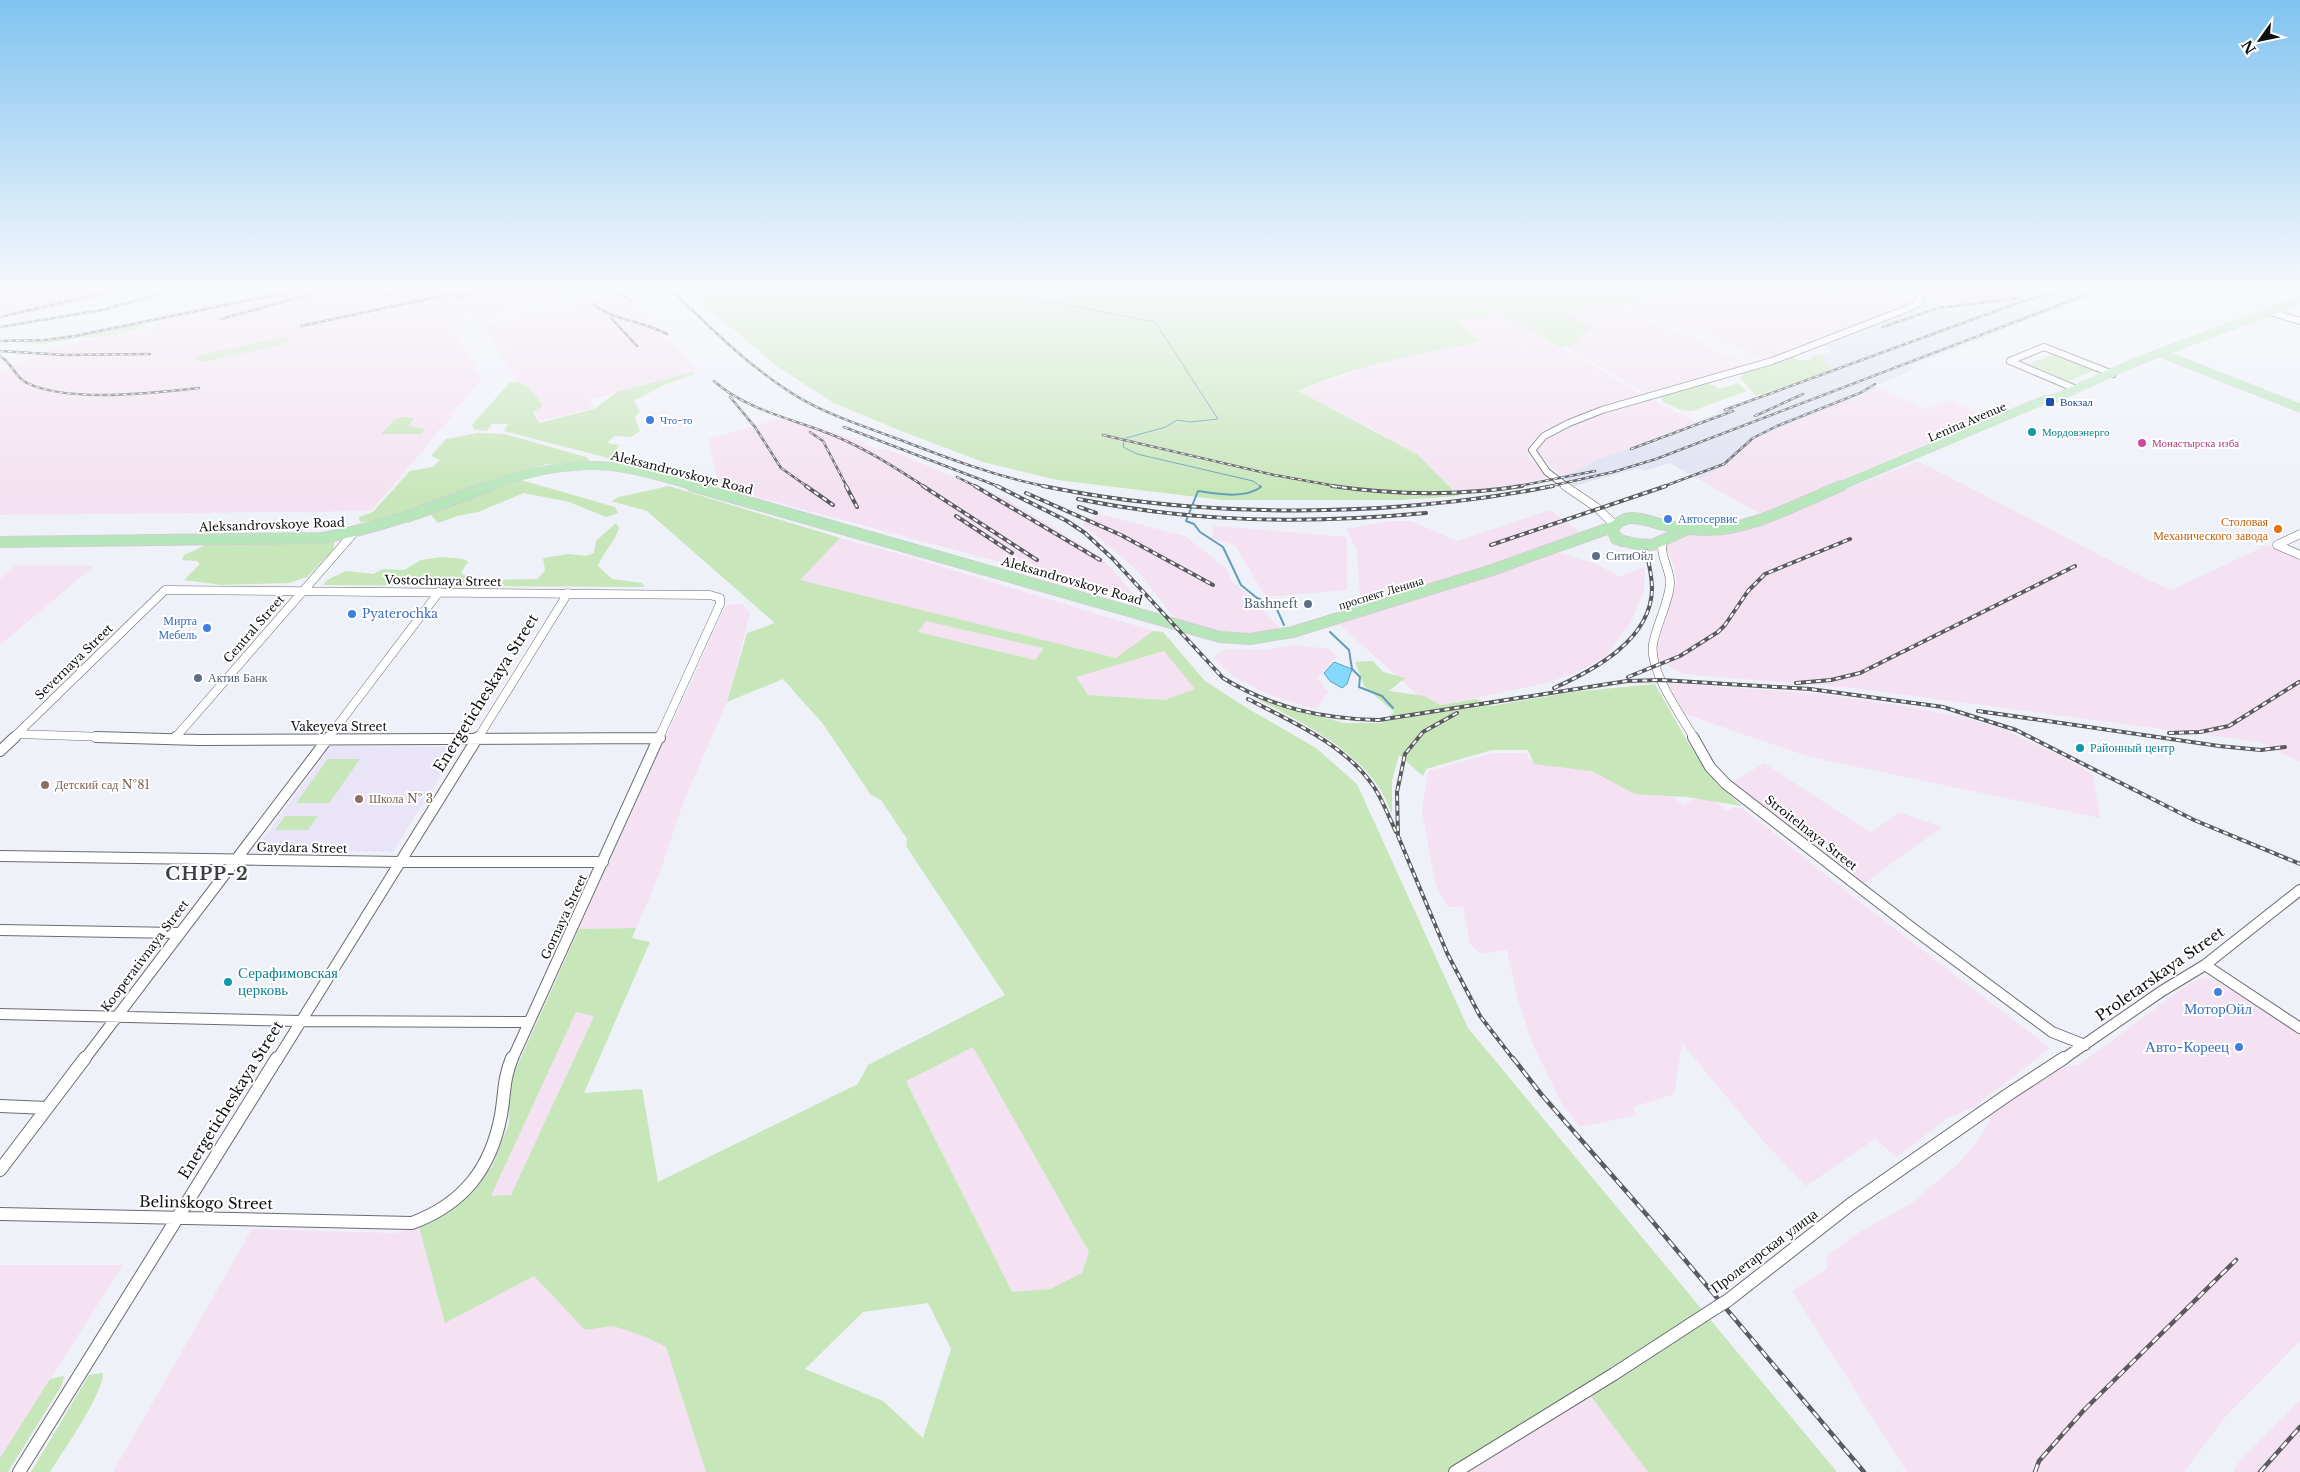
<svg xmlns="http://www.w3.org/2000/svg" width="2300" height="1472" font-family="'Libre Baskerville',serif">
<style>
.built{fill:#dee1f0}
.industrial{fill:#f4e1f1}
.education{fill:#eae4f9}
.green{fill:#c7e6b9;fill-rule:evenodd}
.water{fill:#84dafc;stroke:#619db6}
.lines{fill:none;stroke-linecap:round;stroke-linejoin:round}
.stream-far1{stroke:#619db6;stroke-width:1}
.stream{stroke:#619db6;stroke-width:2}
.minor-far3-casing{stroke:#6a6c72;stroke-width:8}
.minor-far2-casing{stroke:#6a6c72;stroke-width:9}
.minor-far1-casing{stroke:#6a6c72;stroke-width:12}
.minor-casing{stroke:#6a6c72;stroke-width:14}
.major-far1-casing{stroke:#cfcfd0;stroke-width:9}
.major-casing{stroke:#cfcfd0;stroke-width:12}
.minor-far3{stroke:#fff;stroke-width:6}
.minor-far2{stroke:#fff;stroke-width:8}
.minor-far1{stroke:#fff;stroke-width:10}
.minor{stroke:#fff;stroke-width:12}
.major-far1{stroke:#b7e6ba;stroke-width:8}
.major{stroke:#b7e6ba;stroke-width:10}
.rail-far2-casing{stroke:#5a5b5f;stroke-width:2.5}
.rail-far1-casing{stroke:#5a5b5f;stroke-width:4}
.rail-casing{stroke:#5a5b5f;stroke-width:4.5}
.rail-far2{stroke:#fff;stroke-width:1;stroke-dasharray:4;stroke-linecap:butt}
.rail-far1{stroke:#fff;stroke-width:2;stroke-dasharray:5;stroke-linecap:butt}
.rail{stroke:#fff;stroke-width:2.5;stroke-dasharray:8;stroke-linecap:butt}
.minor-bridge-casing{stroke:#6a6c72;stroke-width:14;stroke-linecap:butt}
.minor-bridge{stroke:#fff;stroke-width:12}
.transit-dot{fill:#1a4fb4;stroke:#fff;stroke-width:2}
.shop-dot{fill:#3f7fe0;stroke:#fff;stroke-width:2}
.culture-dot{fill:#0f9aa8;stroke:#fff;stroke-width:2}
.hotel-dot{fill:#d1479c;stroke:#fff;stroke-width:2}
.food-dot{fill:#e8710a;stroke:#fff;stroke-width:2}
.service-dot{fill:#5c6f8a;stroke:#fff;stroke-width:2}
.education-dot{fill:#8d6e63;stroke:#fff;stroke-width:2}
.labels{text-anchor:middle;stroke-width:4;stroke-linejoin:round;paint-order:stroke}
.far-transit-label{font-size:11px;fill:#164399;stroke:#fff;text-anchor:start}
.far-shop-label{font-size:11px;fill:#366cbe;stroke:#fff;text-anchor:start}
.far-street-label{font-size:11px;fill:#0f1012;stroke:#fff}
.far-culture-label{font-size:11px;fill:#0d838f;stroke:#fff;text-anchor:start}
.far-hotel-label{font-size:11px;fill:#b23c85;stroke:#fff;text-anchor:start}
.street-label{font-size:12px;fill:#0f1012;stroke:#fff}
.shop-label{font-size:12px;fill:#366cbe;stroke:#fff;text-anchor:start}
.food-label{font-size:12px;fill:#c56008;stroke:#fff;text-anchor:end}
.service-label{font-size:12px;fill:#4e5e75;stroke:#fff;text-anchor:start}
.culture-label{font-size:12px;fill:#0d838f;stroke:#fff;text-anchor:start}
.education-label{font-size:12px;fill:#785e54;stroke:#fff;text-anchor:start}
.near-street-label{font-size:15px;fill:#0f1012;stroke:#fff}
.near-culture-label{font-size:15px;fill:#0d838f;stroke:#fff;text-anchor:start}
.near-shop-label{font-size:15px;fill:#366cbe;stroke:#fff}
.district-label{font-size:18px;font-weight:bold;letter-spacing:1px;fill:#3c3e44;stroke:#fff}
</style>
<rect width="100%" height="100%" fill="#eff1f9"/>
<path class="built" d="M 1998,291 L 2114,291 L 2107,295 L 2102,293 L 1910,366 L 1915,369 L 1877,385 L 1875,386 L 1877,389 L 1855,398 L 1728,465 L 1698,479 L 1670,463 L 1644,471 L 1639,468 L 1574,486 L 1560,475 L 1574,472 L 1596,460 L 1719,413 L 1716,411 L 1824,373 L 1820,361 L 1825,359 L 1823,354 L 1832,351 L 1820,345 L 1926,302 L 1937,307 L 2014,298 Z
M 2206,291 L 2255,291 L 2286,302 L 2264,311 Z"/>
<path class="industrial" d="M 0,291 L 125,291 L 0,319 Z
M 298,291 L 572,291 L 476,321 L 470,313 L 444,319 L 448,321 L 482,378 L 460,406 L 455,406 L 453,409 L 456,409 L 450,416 L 452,417 L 441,430 L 438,430 L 435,433 L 437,434 L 371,511 L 0,515 L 0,372 L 59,346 L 159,328 L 158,321 L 166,319 Z
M 1731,291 L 1812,291 L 1844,304 L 1848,291 L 1877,291 L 1912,305 L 1765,362 L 1713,336 L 1661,322 L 1621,306 L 1656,298 L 1708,293 L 1715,294 Z
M 1918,291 L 1998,291 L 2015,298 L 1956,304 Z
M 617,295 L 630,301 L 698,371 L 589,400 L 594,408 L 540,421 L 484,326 Z
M 1610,304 L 1652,324 L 1700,339 L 1708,347 L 1749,366 L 1647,394 L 1566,347 L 1578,344 L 1567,313 Z
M 1501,312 L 1643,395 L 1551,430 L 1537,437 L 1527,447 L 1529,458 L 1549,477 L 1516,485 L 1455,491 L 1417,454 L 1369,427 L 1298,392 L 1361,369 L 1431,350 L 1481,343 L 1456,322 Z
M 1875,386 L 1927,409 L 1948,400 L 1979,413 L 1968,426 L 1761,514 L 1698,479 L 1728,465 L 1729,462 L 1755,438 L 1877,389 Z
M 1649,398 L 1697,422 L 1596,460 L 1574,472 L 1560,475 L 1541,457 L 1537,448 L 1538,444 L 1553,434 L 1602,412 Z
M 781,418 L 865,442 L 863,444 L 878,450 L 886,449 L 903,455 L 973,486 L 993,498 L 1000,495 L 1100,556 L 1138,599 L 757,497 L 718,481 L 708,439 Z
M 1918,461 L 2142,577 L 2171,590 L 2268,545 L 2300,560 L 2300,762 L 2260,742 L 1853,688 L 1683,674 L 1659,661 L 1656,649 L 1677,581 L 1673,563 L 1665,547 L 1670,539 L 1680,535 L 1788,512 Z
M 1550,510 L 1582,534 L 1368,605 L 1360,597 L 1357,550 L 1346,529 L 1392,521 L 1411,521 L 1457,541 Z
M 1099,514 L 1185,536 L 1228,570 L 1231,580 L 1257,603 L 1282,630 L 1265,634 L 1239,635 L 1222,633 L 1176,620 L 1137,570 L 1082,524 Z
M 1214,526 L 1347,537 L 1347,590 L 1266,597 L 1235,545 L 1212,539 Z
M 840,538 L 913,558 L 1153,631 L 1116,658 L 800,580 Z
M 1554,551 L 1599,565 L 1619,577 L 1645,567 L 1644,590 L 1631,622 L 1605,657 L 1579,671 L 1547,683 L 1431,707 L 1338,623 L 1452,588 Z
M 15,565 L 94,566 L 0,645 L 0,579 Z
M 742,604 L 750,613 L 727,702 L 685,798 L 658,877 L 636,928 L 579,929 L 726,605 Z
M 926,621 L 1043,648 L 1035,660 L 917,632 Z
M 1293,645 L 1330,649 L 1337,657 L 1317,677 L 1328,692 L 1316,709 L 1272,696 L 1234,677 L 1213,658 L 1224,649 L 1268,650 Z
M 1164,651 L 1196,689 L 1165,700 L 1088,695 L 1075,677 Z
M 1668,683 L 1820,694 L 1909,707 L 1962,717 L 2005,730 L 2066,759 L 2093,774 L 2100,818 L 1810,757 L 1685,714 Z
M 1494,753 L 1526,753 L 1530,760 L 1589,767 L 1646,777 L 1683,805 L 1705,793 L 1727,811 L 1734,807 L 1743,809 L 1865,906 L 2050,1048 L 1973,1108 L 1949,1117 L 1897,1157 L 1875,1139 L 1806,1186 L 1763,1141 L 1682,1043 L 1674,1094 L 1633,1107 L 1636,1115 L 1580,1127 L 1562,1104 L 1533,1045 L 1517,996 L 1507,950 L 1481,954 L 1470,944 L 1463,907 L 1448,907 L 1436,886 L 1422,812 L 1428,771 Z
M 1764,763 L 1871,833 L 1899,812 L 1942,827 L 1862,885 L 1731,783 Z
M 2202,978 L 2219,981 L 2300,1035 L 2300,1341 L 2226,1416 L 2184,1472 L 1907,1472 L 1792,1291 L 1828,1268 L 1826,1258 L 1831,1253 L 1860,1232 L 1912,1203 L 1960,1162 L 1981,1136 L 1993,1114 L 2055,1069 L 2080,1064 L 2190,983 Z
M 576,1012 L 594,1015 L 511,1196 L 491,1196 Z
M 973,1047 L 1089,1252 L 1082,1273 L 1050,1289 L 1012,1292 L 906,1080 Z
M 419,1227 L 445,1323 L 534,1276 L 585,1330 L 613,1326 L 646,1337 L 666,1347 L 706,1472 L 113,1472 L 252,1229 L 395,1233 Z
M 0,1265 L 123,1265 L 0,1458 Z
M 1585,1387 L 1648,1472 L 1453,1472 Z
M 2300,1400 L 2300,1472 L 2233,1472 L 2238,1463 Z"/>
<path class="education" d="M 331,746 L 458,747 L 393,852 L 255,850 Z"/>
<path class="green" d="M 688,291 L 1649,291 L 1656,298 L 1621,306 L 1610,304 L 1568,313 L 1591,328 L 1580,336 L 1578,344 L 1561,348 L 1501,312 L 1457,322 L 1482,342 C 1420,352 1356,366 1298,391 L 1417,454 L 1459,496 L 1400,500 L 1222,500 L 1057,480 L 983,462 L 901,431 L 834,403 L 778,367 Z
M 140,324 L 144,324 L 146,327 L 115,335 L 78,338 L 45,344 L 14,342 L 61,339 Z
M 287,336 L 289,341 L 284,344 L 204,362 L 197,361 L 196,356 Z
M 1823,354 L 1825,359 L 1821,361 L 1832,367 L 1824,373 L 1756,396 L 1740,378 L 1743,373 L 1793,356 L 1798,360 L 1811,360 L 1813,356 Z
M 2054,354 L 2095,370 L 2069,381 L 2028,364 Z
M 693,372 L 694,374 L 664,385 L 634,401 L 640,411 L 635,417 L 640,431 L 631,437 L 614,436 L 607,443 L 619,445 L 612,459 L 504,431 L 508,424 L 492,424 L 487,431 L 474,429 L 472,425 L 510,382 C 526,380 534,394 543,406 L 533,412 L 539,423 L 594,409 L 617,392 Z
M 1707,382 L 1719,389 L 1738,383 L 1747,391 L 1692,411 L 1680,410 L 1662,401 L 1660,394 Z
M 403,417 L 414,418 L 409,426 L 426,429 L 421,434 L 381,434 L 395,419 Z
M 478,433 L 504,434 L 586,457 L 589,460 L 587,463 L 547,464 L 463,491 L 387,520 L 360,522 L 359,517 L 373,512 L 410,471 L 432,467 L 440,460 L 431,456 L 446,439 Z
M 521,480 L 615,507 L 618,513 L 606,517 L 569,502 L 524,493 L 478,512 L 457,516 L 438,523 L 431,515 L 408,523 L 406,519 L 507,482 Z
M 669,486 L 840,538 L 800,580 L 1116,658 L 1153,631 L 1163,632 L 1205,681 L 1247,708 L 1316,748 L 1357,784 L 1468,1028 L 1837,1472 L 1648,1472 L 1584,1387 L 1453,1472 L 706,1472 L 666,1347 L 646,1337 L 613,1326 L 585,1330 L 534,1276 L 445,1323 L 419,1227 L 450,1210 L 492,1167 L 509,1123 L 508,1091 L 515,1071 L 579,929 L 636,928 L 632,938 L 650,942 L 584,1093 L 642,1089 L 658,1182 L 858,1084 L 868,1065 L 1005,995 L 906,846 L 907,839 L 881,800 L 871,795 L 823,724 L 783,679 L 727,702 L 747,633 L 775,623 L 647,511 L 611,501 L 619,497 ZM 926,621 L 1043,648 L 1043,649 L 1035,660 L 918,632 ZM 1164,651 L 1195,689 L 1165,700 L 1088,695 L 1076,677 ZM 576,1012 L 594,1016 L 511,1195 L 491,1196 ZM 973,1047 L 1089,1252 L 1082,1273 L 1050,1289 L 1012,1292 L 906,1081 ZM 928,1303 L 951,1349 L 923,1438 L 883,1401 L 805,1369 L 863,1312 Z
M 616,523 L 619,528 C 615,542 603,552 598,566 L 612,579 L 642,583 L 645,587 L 323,585 L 327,580 L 346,571 L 373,574 L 383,569 L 404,570 L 421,560 L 441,557 L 464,559 L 468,562 L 461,573 L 473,580 L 538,579 L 545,570 L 543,558 L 569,554 L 586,556 L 594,553 L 596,541 Z
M 335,541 L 333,550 L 313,571 L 307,577 L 288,583 L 222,585 L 184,580 L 200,564 L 197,561 L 182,560 L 184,555 L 208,544 Z
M 1373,661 L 1383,672 L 1405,678 L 1389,691 L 1424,696 L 1440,705 L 1476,699 L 1491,706 L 1572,692 L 1655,684 L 1690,746 L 1717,784 L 1742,806 L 1687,797 L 1635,794 L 1592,771 L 1534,764 L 1528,750 L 1492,750 L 1426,769 L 1423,776 L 1399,755 L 1392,780 L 1392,814 C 1388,805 1384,794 1378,786 C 1349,745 1301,722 1257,699 L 1344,723 L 1382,723 L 1394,712 L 1364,686 L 1355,662 Z
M 328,759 L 360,759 L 329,803 L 296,803 Z
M 285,816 L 318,816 L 308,830 L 275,830 Z
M 103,1373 C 103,1395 63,1451 50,1472 L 31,1472 L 89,1375 Z
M 64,1376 L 62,1385 L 8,1472 L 0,1472 L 0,1458 L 50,1379 Z"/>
<path class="water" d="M 1334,662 L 1352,669 L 1347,684 L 1342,688 L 1330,681 L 1324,673 Z"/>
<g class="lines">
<path class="stream-far1" d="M 993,291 L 1155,322 L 1218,419 L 1190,422 L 1177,420 L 1166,427 L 1126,438
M 1124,441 L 1123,447 L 1137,454 L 1253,481 L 1261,487"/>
<path class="stream" d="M 1260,486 L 1261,487 C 1245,499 1217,494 1198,491 L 1186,521 L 1194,524 L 1200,532 L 1223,547 L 1241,585 L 1257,598 L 1275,605 L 1284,625
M 1330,632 L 1349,650 L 1352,669 L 1360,677 L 1359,687 L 1382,696 L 1393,708"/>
<g class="minor-far3-casing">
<path id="minor-far3" d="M 2270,312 L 2300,321
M 2010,361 L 2044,347 L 2113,374
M 2010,361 L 2076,389
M 1567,487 L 1547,472 L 1532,450 L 1544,436 L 1569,423 L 1602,410 L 1772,361 L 1914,306 L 1922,299 L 1914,291"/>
</g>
<g class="minor-far2-casing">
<path id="minor-far2" d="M 1565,486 L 1596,507 L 1615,525
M 1663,540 C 1659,554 1669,567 1670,581 C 1671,597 1656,626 1653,644 C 1649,672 1680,713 1694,738
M 2277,545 L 2300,534
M 2277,545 L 2300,555
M 18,734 L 134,738
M 13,738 L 165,590 L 710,595 L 720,598 L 720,604 L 659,738
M 175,738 L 352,535
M 328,738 L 439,592
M 478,738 L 568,593"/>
</g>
<g class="minor-far1-casing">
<path id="minor-far1" d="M 96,737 L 199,740 L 660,738
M 1693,737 L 1710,767 L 1726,784 L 1916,931 L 2052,1032 L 2085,1045
M 174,739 L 176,737
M 0,751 L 15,737
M 0,856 L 399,862 L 603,862
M 0,930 L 178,933
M 2205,965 L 2300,1028
M 0,1014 L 300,1021 L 529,1022
M 84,1060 L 329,737
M 277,1060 L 478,737
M 512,1060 L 659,737
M 2062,1060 L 2162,991 L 2205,965 L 2300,890"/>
</g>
<g class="minor-casing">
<path id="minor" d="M 0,1106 L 47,1108
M 0,1170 L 85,1058
M 0,1214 L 412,1223 C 463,1204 491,1169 501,1115 C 505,1093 503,1080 512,1058
M 1727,1301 L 1851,1204 L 2006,1096 L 2064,1058
M 19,1472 L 277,1058
M 1455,1472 L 1614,1374 L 1717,1307"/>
</g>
<g class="major-far1-casing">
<path id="major-far1" d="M 2160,353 L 2300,408
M 486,487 C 524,473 566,463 607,466 C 637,469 668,479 697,487
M 1838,487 L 2044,400 L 2056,398 L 2133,363 L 2300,300"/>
</g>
<g class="major-casing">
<path id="major" d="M 692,486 L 1220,637 L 1250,639 L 1293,632 L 1489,571 L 1615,526
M 1616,539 L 1636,544 L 1652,545 L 1686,530
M 1622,541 L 1615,536 L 1612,530 C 1626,509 1645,521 1664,525 C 1678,528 1692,530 1706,530 C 1753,530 1798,503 1841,486
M 0,542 L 322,538 C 381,528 434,507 489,486"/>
</g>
<use href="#minor-far3" class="minor-far3"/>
<use href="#minor-far2" class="minor-far2"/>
<use href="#minor-far1" class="minor-far1"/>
<use href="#minor" class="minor"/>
<use href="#major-far1" class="major-far1"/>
<use href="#major" class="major"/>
<g class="rail-far2-casing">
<path id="rail-far2" d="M 615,291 L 632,301
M 672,291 C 708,325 743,361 784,388 C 818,412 858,424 898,439 C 947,458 997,477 1049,487
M 387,294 L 399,291
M 457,297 L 484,291
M 593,304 C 615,321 643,321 667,334
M 0,317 L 112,291
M 611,318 L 637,346
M 221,319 L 322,291
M 301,326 L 464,291
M 0,327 L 102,310 L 170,291
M 1883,327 L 1938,308 L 2019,298
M 0,341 L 44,340 L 75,336 L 293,291
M 0,351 L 64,355 L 150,354
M 0,356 C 12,362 15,378 27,383 C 68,403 154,393 199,388
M 714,381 C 747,411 795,419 835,436 C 868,450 896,468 925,487
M 730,397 L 755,427 L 781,468 L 808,487
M 1725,410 L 2012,305 L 2059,291
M 1755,416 L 1803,394
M 844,427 L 1000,487
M 810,432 L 823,441 L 847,487
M 1103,435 L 1274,475 L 1341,487
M 1631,449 L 1733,411
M 957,477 L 977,487
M 1514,487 L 1595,471
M 1546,487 L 1613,472 L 1656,459 L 2096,291
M 1662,487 L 1724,464 L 1753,438 L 1777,426 L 1860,393 L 1875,384"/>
</g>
<g class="rail-far1-casing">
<path id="rail-far1" d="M 806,486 L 833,505
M 846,486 L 857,507
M 923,486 L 1037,560
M 975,486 L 1100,560
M 997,486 L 1067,521 L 1085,533 L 1112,558 L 1223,678 C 1272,708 1323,719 1379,720 L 1627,681 L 1661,680 L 1810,689 L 1943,707 L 2016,730 L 2194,820 L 2300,864
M 1043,486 C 1203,519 1392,518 1553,486
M 1332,486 C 1395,495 1459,496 1522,486
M 1026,493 L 1121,535 L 1213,585
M 1078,499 C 1196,523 1307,524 1426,513
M 1079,507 L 1096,513
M 956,516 L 1012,553
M 1491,545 L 1666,486
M 1628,677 L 1680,656 L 1718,632 L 1725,625 L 1748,591 L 1765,574 L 1850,539
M 1796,683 L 1831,680 L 1860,673 L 2075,566
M 1554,688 C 1594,670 1651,640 1652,589 C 1652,576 1649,563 1646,551
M 1248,699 C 1292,722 1345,744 1374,787 C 1383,801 1389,817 1396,832
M 1978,711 L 2219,746 L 2261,750 L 2285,747
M 1457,713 L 1423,732 L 1405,754 L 1397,792 L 1398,836 L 1447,953 L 1480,1016 L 1514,1060
M 2169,733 L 2200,732 L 2229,726 L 2299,682"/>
</g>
<g class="rail-casing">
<path id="rail" d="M 1513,1058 L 1541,1094 L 1653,1222 L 1864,1472
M 2035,1472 L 2039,1461 L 2084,1410 L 2236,1260
M 2260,1472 L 2300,1427"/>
</g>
<use href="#rail-far2" class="rail-far2"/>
<use href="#rail-far1" class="rail-far1"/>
<use href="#rail" class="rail"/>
<g class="minor-bridge-casing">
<path id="minor-bridge" d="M 1717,1307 L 1727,1301"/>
</g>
<use href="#minor-bridge" class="minor-bridge"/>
</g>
<linearGradient id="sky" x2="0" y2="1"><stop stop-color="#80c3f0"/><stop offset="0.58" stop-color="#f8f9fc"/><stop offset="1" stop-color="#f8f9fc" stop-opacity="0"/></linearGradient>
<rect width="2300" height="498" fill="url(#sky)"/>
<rect class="transit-dot" x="2045" y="397" width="10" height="10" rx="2.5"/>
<g class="shop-dot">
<circle cx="650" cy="420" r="5"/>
<circle cx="1668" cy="519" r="5"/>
<circle cx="352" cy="614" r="5"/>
<circle cx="207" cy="628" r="5"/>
<circle cx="2218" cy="992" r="5"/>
<circle cx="2239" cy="1047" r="5"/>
</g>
<g class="culture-dot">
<circle cx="2032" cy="432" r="5"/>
<circle cx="2080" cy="748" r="5"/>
<circle cx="228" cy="982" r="5"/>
</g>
<circle class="hotel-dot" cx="2142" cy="443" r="5"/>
<circle class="food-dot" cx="2278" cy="529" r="5"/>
<g class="service-dot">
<circle cx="1596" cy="556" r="5"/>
<circle cx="1308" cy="604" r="5"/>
<circle cx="198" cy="678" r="5"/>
</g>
<g class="education-dot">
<circle cx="45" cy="785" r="5"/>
<circle cx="359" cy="799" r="5"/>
</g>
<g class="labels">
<g class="far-transit-label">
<text x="2060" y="406">Вокзал</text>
</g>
<g class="far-shop-label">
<text x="660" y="424">Что-то</text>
</g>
<g class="far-street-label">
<text transform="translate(1967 422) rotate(-23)" y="4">Lenina Avenue</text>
</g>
<g class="far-culture-label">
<text x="2042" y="436">Мордовэнерго</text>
</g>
<g class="far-hotel-label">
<text x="2152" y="447">Монастырска изба</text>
</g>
<g class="street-label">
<text transform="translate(682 473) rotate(14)" y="4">Aleksandrovskoye Road</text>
<text transform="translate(272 525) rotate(-2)" y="4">Aleksandrovskoye Road</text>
<text transform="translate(443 581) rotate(1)" y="4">Vostochnaya Street</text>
<text transform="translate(1072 581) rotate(16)" y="4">Aleksandrovskoye Road</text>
<text transform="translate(1381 593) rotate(-17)" y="4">проспект Ленина</text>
<text transform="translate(254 629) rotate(-49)" y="4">Central Street</text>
<text transform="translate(74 662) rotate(-44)" y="4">Severnaya Street</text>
<text x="339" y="731">Vakeyeva Street</text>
<text transform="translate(1811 833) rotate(38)" y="4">Stroitelnaya Street</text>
<text transform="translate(302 848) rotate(1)" y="4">Gaydara Street</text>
<text transform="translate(564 917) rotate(-65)" y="4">Gornaya Street</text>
<text transform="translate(145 956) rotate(-53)" y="4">Kooperativnaya Street</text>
</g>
<g class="shop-label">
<text x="1678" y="523">Автосервис</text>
<text x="362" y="618">Pyaterochka</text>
<text x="197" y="625" text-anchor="end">Мирта<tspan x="197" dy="14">Мебель</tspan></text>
</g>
<g class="food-label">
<text x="2268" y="526">Столовая<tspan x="2268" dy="14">Механического завода</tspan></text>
</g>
<g class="service-label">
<text x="1606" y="560">СитиОйл</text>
<text x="1298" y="608" text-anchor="end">Bashneft</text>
<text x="208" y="682">Актив Банк</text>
</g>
<g class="culture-label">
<text x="2090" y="752">Районный центр</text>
</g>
<g class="education-label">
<text x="55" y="789">Детский сад №81</text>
<text x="369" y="803">Школа № 3</text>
</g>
<g class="near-street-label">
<text transform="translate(486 693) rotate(-58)" y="5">Energeticheskaya Street</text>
<text transform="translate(2160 974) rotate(-35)" y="5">Proletarskaya Street</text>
<text transform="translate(231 1100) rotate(-58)" y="5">Energeticheskaya Street</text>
<text transform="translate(206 1203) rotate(1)" y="5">Belinskogo Street</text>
<text transform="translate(1764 1251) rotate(-37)" y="5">Пролетарская улица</text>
</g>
<g class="near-culture-label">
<text x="238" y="978">Серафимовская<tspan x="238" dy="17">церковь</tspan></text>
</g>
<g class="near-shop-label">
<text x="2218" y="1014">МоторОйл</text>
<text x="2229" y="1052" text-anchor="end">Авто-Кореец</text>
</g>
<g class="district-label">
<text x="207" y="880">CHPP-2</text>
</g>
</g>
<g transform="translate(2260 40) rotate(237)" stroke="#ffffff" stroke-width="4" paint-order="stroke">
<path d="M0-4L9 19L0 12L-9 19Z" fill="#0f1012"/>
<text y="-8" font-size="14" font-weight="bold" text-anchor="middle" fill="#0f1012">N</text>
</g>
</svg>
